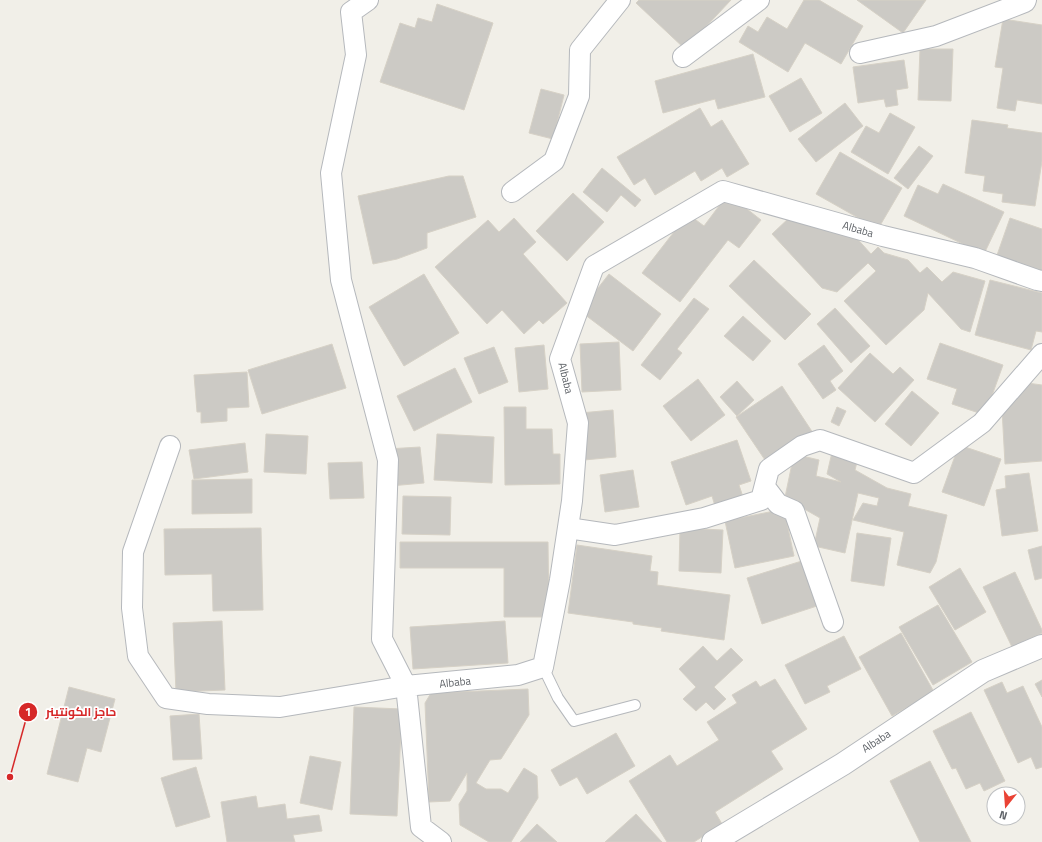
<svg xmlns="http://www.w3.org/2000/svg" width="1042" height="842" font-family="'Titillium Web',Cairo,sans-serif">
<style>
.building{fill:#cccac5;stroke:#d6d1c6}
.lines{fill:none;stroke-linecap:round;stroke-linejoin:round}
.service-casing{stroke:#b5b8bc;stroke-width:12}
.minor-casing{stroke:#b5b8bc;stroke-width:22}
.tertiary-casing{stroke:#b5b8bc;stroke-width:24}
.service{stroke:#fff;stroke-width:10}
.minor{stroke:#fff;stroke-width:20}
.tertiary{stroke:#fff;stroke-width:22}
.labels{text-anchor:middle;stroke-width:3.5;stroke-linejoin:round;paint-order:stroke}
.street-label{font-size:11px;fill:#5f6368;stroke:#fff}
.leader{fill:none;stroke:#d62828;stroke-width:1.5}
.callout-dot{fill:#d62828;stroke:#fff;stroke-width:1.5}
.mark-label{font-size:12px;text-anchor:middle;font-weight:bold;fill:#fff}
.callout-label{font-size:12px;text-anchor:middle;font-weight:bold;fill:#d62828;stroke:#fff;stroke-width:3.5;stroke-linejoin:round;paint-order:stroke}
</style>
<rect width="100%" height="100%" fill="#f1efe8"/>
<path class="building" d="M 639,0 L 731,0 L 685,49 L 636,3 Z
M 804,0 L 819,0 L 863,26 L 841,64 L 805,43 L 788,72 L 739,42 L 748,26 L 758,32 L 767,17 L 787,29 Z
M 857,0 L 926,0 L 903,33 Z
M 437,4 L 493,23 L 464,110 L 380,82 L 400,23 L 415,28 L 418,18 L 432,22 Z
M 1003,19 L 1042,25 L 1042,104 L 1017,100 L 1015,111 L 997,108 L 1003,68 L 995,67 Z
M 920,49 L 953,49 L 951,101 L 918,100 Z
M 753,54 L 765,97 L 718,109 L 715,99 L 663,113 L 655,81 Z
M 904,60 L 908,88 L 896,90 L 898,105 L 886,107 L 884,99 L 858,103 L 853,67 Z
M 801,78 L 822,113 L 790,132 L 769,96 Z
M 541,89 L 564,95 L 553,139 L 529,133 Z
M 845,103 L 863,126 L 816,162 L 798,139 Z
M 700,108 L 711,127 L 722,120 L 749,164 L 727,177 L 722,168 L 701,181 L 695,171 L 655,195 L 645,178 L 634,185 L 617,157 Z
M 890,113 L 915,127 L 888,174 L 851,152 L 866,126 L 879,133 Z
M 972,120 L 1008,125 L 1007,128 L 1042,133 L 1042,161 L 1035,206 L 1002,202 L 1003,194 L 983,191 L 985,176 L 965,173 Z
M 919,146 L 933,156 L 908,189 L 894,178 Z
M 840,152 L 902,188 L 878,229 L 816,194 Z
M 602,168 L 641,200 L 635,207 L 621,195 L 607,212 L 583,192 Z
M 449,176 L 463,176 L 476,217 L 427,233 L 427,248 L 397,259 L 373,264 L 358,196 Z
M 943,184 L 1004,212 L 984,254 L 904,216 L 918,185 L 938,194 Z
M 573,193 L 604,222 L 567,261 L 536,231 Z
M 728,194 L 761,220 L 739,248 L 728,240 L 680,302 L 642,273 L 688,214 L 704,226 Z
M 790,217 L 853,234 L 871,254 L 878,247 L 884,253 L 908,260 L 920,273 L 927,267 L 942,282 L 953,272 L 985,281 L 970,332 L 961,329 L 928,293 L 924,310 L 886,345 L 844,301 L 876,271 L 868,263 L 837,292 L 822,288 L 772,234 Z
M 514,218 L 536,242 L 523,254 L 567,303 L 543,324 L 539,320 L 524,334 L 502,310 L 487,324 L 435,267 L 488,220 L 499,232 Z
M 1010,218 L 1042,229 L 1042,275 L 996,258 Z
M 754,260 L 811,314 L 785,340 L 729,286 Z
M 424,274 L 459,333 L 404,366 L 369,307 Z
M 609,274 L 661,314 L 633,351 L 580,311 Z
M 990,280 L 1042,293 L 1042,332 L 1036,331 L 1031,350 L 975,335 Z
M 694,298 L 709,309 L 677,349 L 682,353 L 660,380 L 641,365 Z
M 835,308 L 870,346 L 851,363 L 817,324 Z
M 743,316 L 771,341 L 753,361 L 724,336 Z
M 619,342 L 621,390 L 582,392 L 580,344 Z
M 940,343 L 1003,365 L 985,415 L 952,404 L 957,389 L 927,379 Z
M 332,344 L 346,388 L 262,414 L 248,370 Z
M 544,345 L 548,389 L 519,392 L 515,348 Z
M 824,345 L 843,371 L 830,381 L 836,390 L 823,399 L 798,364 Z
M 494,347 L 508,382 L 479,394 L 464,358 Z
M 870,353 L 893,374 L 900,367 L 914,380 L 875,422 L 838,388 Z
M 455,368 L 472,402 L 414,431 L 397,396 Z
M 247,372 L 249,407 L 227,408 L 227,421 L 201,423 L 201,412 L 197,412 L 194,375 Z
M 698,379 L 725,415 L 691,441 L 663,406 Z
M 737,381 L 754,400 L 737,416 L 720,397 Z
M 1027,383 L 1042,385 L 1042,461 L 1005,464 L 1002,409 Z
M 782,386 L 813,433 L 767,463 L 736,417 Z
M 912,391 L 939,413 L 911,446 L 885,424 Z
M 504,407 L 526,407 L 526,429 L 552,429 L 553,454 L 560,454 L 560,484 L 505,485 Z
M 837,407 L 846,411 L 839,426 L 831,422 Z
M 613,410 L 616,457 L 584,460 L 580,413 Z
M 266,434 L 308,436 L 306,474 L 264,472 Z
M 437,434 L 494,437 L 492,483 L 434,480 Z
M 737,440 L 751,481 L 739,485 L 743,497 L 715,506 L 712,496 L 686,505 L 671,462 Z
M 245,443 L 248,472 L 194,479 L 189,450 Z
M 959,445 L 1001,459 L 984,506 L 942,492 Z
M 420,447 L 424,483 L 390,486 L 387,449 Z
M 833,448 L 857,462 L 855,470 L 887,488 L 911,494 L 908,506 L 947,515 L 936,562 L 930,573 L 897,565 L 904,532 L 853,520 L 863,503 L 877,506 L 879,498 L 858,493 L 845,553 L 814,546 L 820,518 L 799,506 L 784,502 L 794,454 L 819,460 L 816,476 L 841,482 L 827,474 Z
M 362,462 L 364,498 L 330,499 L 328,463 Z
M 633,470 L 639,507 L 605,512 L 600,475 Z
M 1029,473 L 1038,531 L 1002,536 L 996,490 L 1006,488 L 1005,476 Z
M 252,479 L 252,513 L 192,514 L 192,480 Z
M 403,496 L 451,497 L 450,535 L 402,534 Z
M 784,509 L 794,556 L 735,568 L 725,521 Z
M 261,528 L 263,610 L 213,611 L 212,574 L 165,575 L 164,529 Z
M 680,528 L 723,530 L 721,573 L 679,571 Z
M 857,533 L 891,538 L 884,586 L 851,581 Z
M 400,542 L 548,542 L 549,617 L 504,617 L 504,568 L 400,568 Z
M 577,545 L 652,556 L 650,571 L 658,572 L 657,585 L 730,595 L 724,640 L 661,631 L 662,628 L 633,624 L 633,622 L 568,613 Z
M 1042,546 L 1042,578 L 1035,580 L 1028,550 Z
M 805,560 L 820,605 L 762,624 L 747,578 Z
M 960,568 L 986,612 L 955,630 L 929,587 Z
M 1015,572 L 1042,630 L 1042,633 L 1012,647 L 983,587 Z
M 938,605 L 972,662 L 933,685 L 899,627 Z
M 222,621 L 225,690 L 176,692 L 173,623 Z
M 505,621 L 508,663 L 413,669 L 410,627 Z
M 901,633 L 934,692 L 892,716 L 859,657 Z
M 844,636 L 861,669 L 827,686 L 830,692 L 805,704 L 785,665 Z
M 703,646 L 717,661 L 731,648 L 743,660 L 714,687 L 726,699 L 714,710 L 706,702 L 696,711 L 683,699 L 696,687 L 679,669 Z
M 775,679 L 807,729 L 771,751 L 783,769 L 715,812 L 722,824 L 694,842 L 667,842 L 629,781 L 670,755 L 677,766 L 719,740 L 707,722 L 737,703 L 732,695 L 756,681 L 760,687 Z
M 1042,680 L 1042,697 L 1035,684 Z
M 1002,682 L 1007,693 L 1023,686 L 1042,727 L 1042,767 L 1036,769 L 1031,757 L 1018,763 L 984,690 Z
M 69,687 L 115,699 L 101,752 L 87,748 L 78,782 L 47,774 Z
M 528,689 L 529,715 L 501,759 L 490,760 L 476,783 L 486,789 L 501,789 L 508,793 L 524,768 L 537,776 L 538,798 L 511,842 L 489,842 L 460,825 L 459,804 L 467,791 L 467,773 L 450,801 L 429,802 L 425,703 L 431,693 Z
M 354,707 L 402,709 L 397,816 L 350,814 Z
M 971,712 L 1005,781 L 984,791 L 980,783 L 966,789 L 956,768 L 952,769 L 933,731 Z
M 199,714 L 202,759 L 173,760 L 170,716 Z
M 616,733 L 635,766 L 587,794 L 577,777 L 560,786 L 551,770 Z
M 310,756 L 341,762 L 332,810 L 300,803 Z
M 930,761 L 971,842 L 920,842 L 890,781 Z
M 196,767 L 210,817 L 176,827 L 161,778 Z
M 256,796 L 258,808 L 285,804 L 287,819 L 319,815 L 322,831 L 293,835 L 295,842 L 227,842 L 221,802 Z
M 636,814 L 662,842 L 605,842 Z
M 537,824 L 557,842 L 520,842 Z"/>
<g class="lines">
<g class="service-casing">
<path id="service" d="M 543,667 L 558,698 L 574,721 L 635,705"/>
</g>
<g class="minor-casing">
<path id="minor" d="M 860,53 L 936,36 L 1025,2 L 1026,0
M 683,57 L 759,0
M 512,192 L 554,161 L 579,96 L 580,50 L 620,0
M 170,446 L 133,552 L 132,608 L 138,656 L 166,698 L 208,704 L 280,707 L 406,686 L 382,639 L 388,460 L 341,280 L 331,173 L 356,55 L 351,12 L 368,0
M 765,487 L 778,504 L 794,511 L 833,622
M 568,528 L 615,535 L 704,518 L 761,500 L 769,469 L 802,446 L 820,440 L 914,473 L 982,423 L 1042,354
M 441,842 L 421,827 L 406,686 L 518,675 L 543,667 L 560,580 L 572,501 L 578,423 L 560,359 L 594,266 L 723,191 L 883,236 L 975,258 L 1037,280 L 1042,281"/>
</g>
<g class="tertiary-casing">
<path id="tertiary" d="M 713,842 L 843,764 L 983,671 L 1042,646"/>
</g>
<use href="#service" class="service"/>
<use href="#minor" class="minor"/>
<use href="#tertiary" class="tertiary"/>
</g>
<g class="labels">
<g class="street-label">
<text transform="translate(858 229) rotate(16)" y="4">Albaba</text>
<text transform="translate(566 378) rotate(76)" y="4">Albaba</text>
<text transform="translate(455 682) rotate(-6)" y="4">Albaba</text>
<text transform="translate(876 741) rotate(-33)" y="4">Albaba</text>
</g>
</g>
<path class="leader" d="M10 777L28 712"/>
<g class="callout-dot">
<circle cx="10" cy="777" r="4"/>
<circle cx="28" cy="712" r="10"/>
</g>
<g class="mark-label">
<text x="28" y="716">1</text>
</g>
<g class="callout-label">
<text x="81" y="716">حاجز الكونتينر</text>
</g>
<g transform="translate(1006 806) rotate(197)"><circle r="19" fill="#ffffff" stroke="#bfc1c3"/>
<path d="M0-3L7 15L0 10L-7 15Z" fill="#ea4335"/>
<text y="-6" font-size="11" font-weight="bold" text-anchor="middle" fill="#5f6368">N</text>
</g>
</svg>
